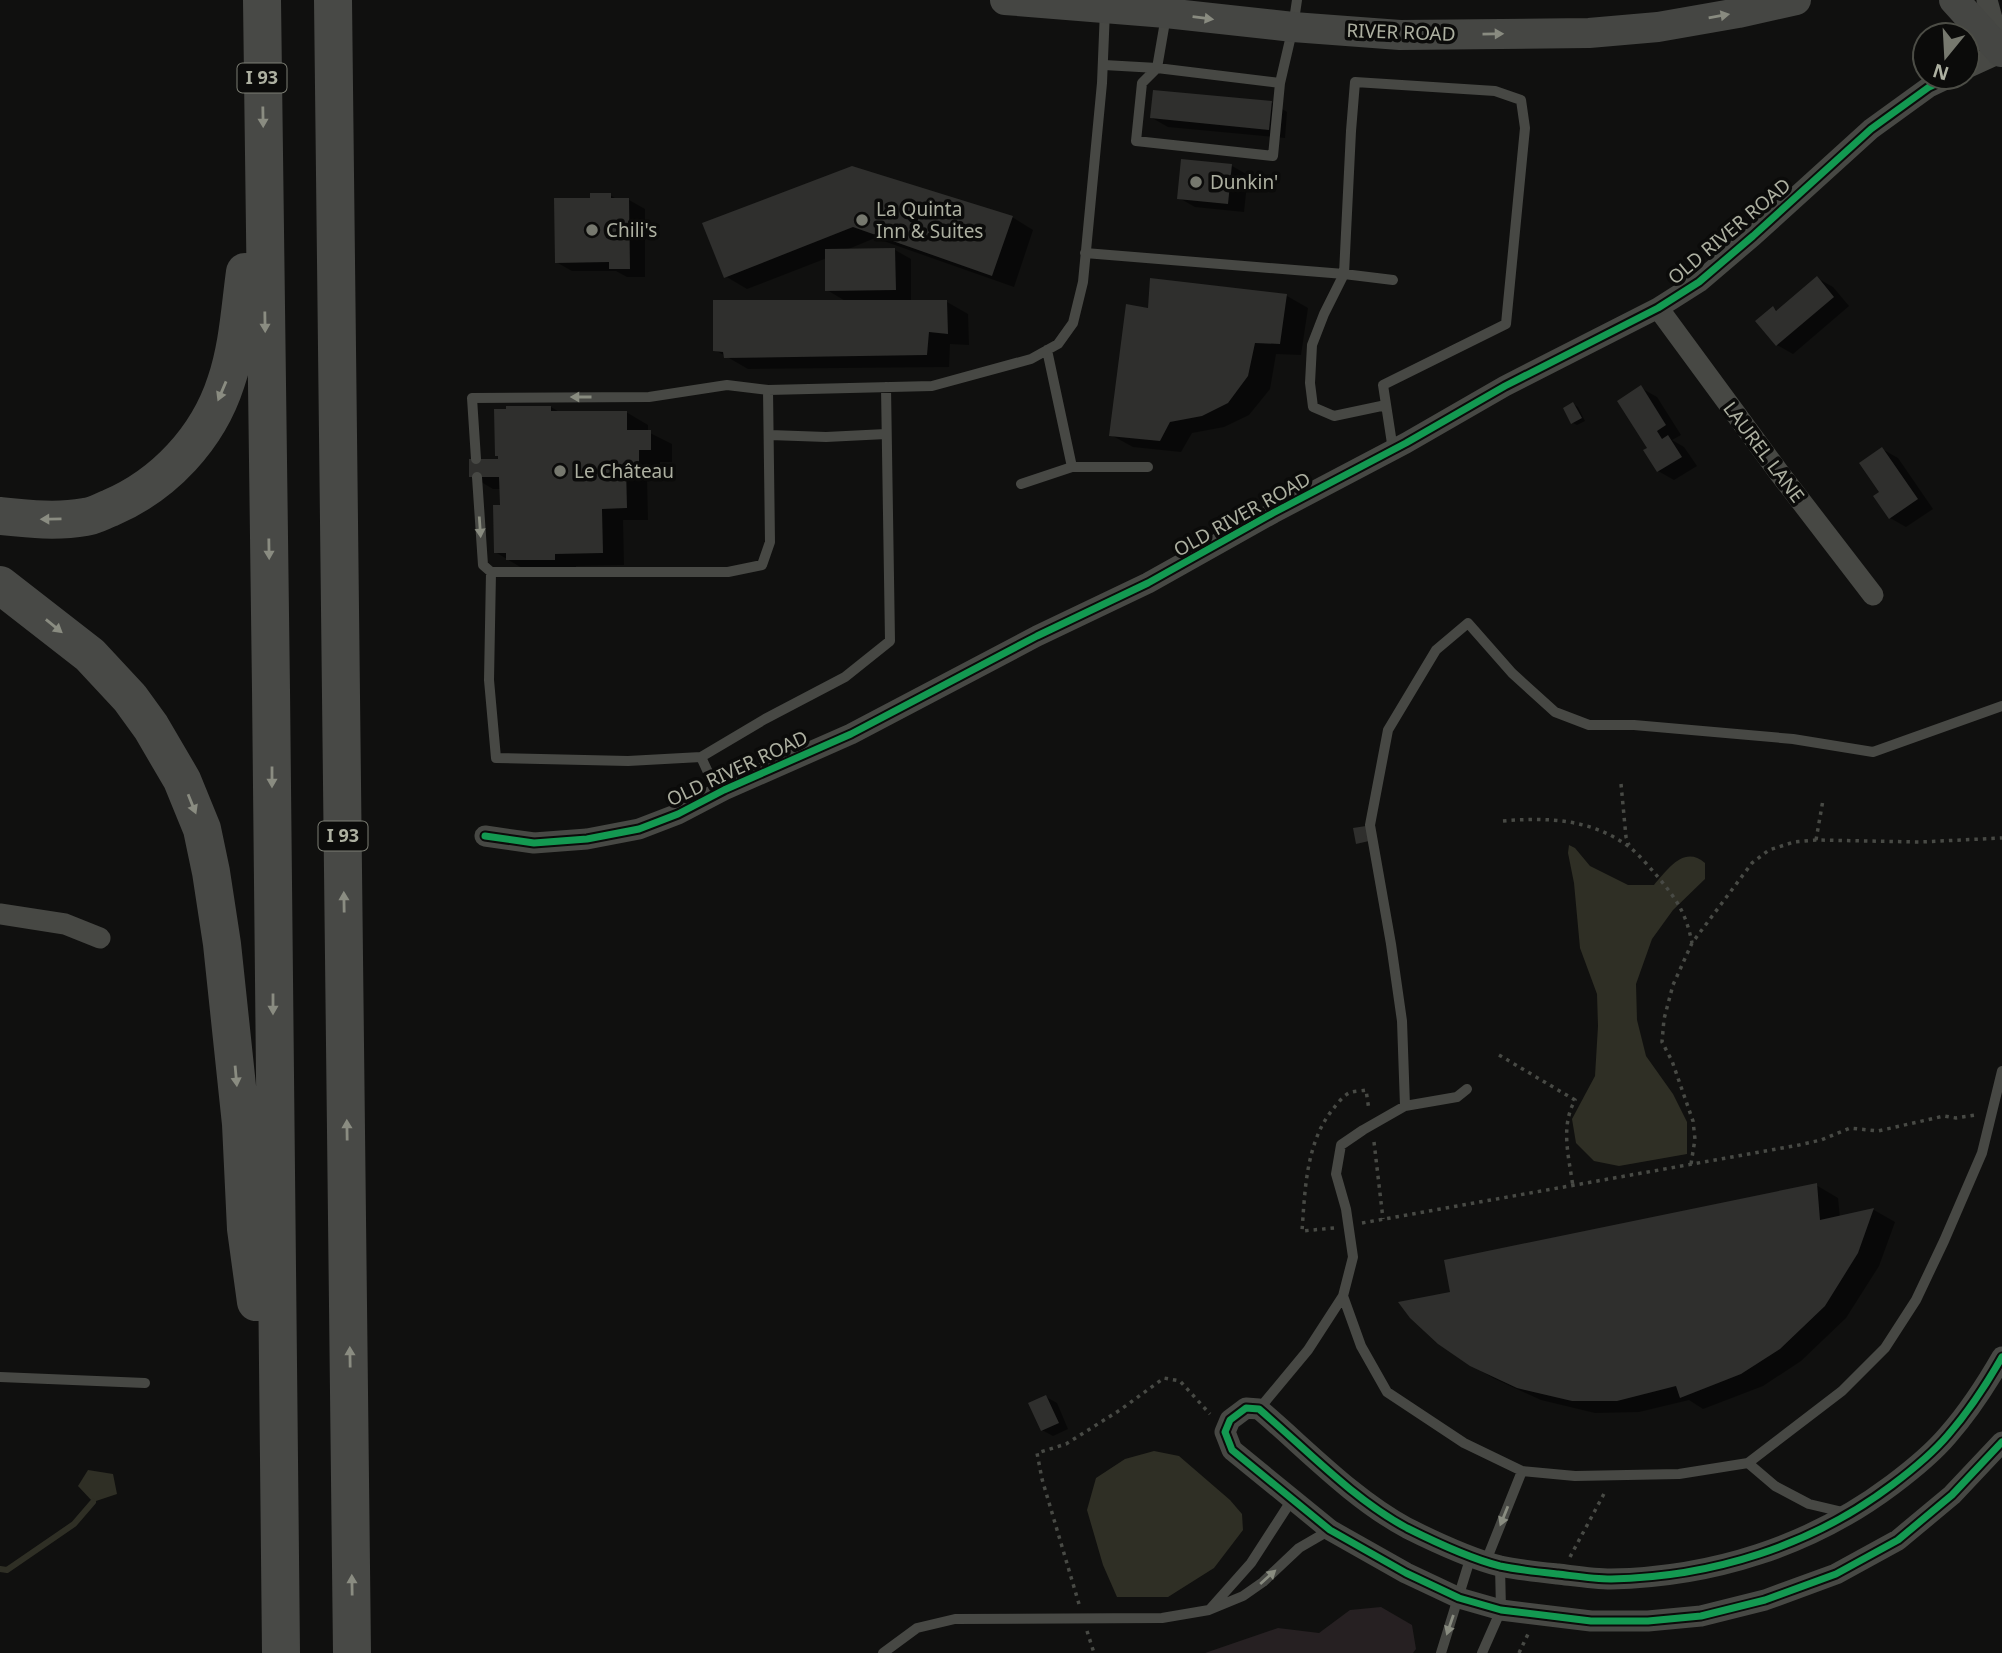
<svg xmlns="http://www.w3.org/2000/svg" width="2002" height="1653" font-family="'Noto Sans',sans-serif">
<style>
.green{fill:#262022}
.water{fill:#2f2f25}
.shadow{fill:#0007}
.lines{fill:none;stroke-linecap:round;stroke-linejoin:round}
.stream{stroke:#2f2f25;stroke-width:6}
.building{fill:#2f2f2d}
.path{stroke:#484a45;stroke-width:3.5;stroke-dasharray:3.5 5;stroke-linecap:butt}
.lane{stroke:#474844;stroke-width:10}
.street{stroke:#474844;stroke-width:21}
.secondary{stroke:#454643;stroke-width:30}
.highway{stroke:#484946;stroke-width:38}
.cycleway-casing{stroke:#0b0b0a;stroke-width:11}
.cycleway{stroke:#139951;stroke-width:7}
.oneway{fill:#898b80}
.oneway2{fill:#8a8c81}
.oneway3{fill:#898c80}
.poi-dot{fill:#76786e;stroke:#0b0b0a;stroke-width:2.5}
.labels{text-anchor:middle;stroke-width:7;stroke-linejoin:round;paint-order:stroke}
.shield{fill:#0b0b0a;stroke:#7c7e74;stroke-width:2}
.shield-label{font-size:18px;font-weight:bold;fill:#adb0a1}
.street-label{font-size:19px;fill:#adb0a1;stroke:#0b0b0a}
.poi-label{font-size:19px;fill:#adb0a1;stroke:#0b0b0a;text-anchor:start}
</style>
<rect width="100%" height="100%" fill="#10100f"/>
<path class="green" d="M 1381,1607 L 1412,1625 L 1416,1649 L 1413,1653 L 1205,1653 L 1278,1628 L 1319,1633 L 1350,1610 Z"/>
<path class="water" d="M 1569,845 L 1575,848 L 1590,866 L 1628,885 L 1654,885 C 1668,869 1684,845 1705,863 L 1705,879 L 1673,910 L 1652,939 L 1636,984 L 1637,1020 L 1646,1056 L 1673,1094 L 1687,1122 L 1687,1154 L 1619,1166 L 1594,1161 L 1576,1143 L 1572,1119 L 1595,1076 L 1598,1026 L 1597,994 L 1580,948 L 1574,883 L 1568,853 Z
M 1154,1451 L 1179,1456 L 1230,1500 L 1242,1514 L 1243,1530 L 1214,1568 L 1168,1597 L 1117,1597 L 1103,1565 L 1087,1510 L 1096,1478 L 1125,1459 Z
M 88,1470 L 113,1474 L 117,1494 L 93,1502 L 78,1486 Z"/>
<path class="shadow" d="M 1272,103 L 1287,112 L 1285,138 L 1168,127 L 1152,118 Z
M 1232,166 L 1248,175 L 1244,212 L 1195,207 L 1179,198 Z
M 610,195 L 618,200 L 629,200 L 645,209 L 645,277 L 627,277 L 616,271 L 572,271 L 556,262 L 592,200 Z
M 1012,217 L 1033,230 L 1014,287 L 875,238 L 846,250 L 895,250 L 911,259 L 911,302 L 947,302 L 968,314 L 969,345 L 950,344 L 949,367 L 748,369 L 715,350 L 847,302 L 827,290 L 827,258 L 747,289 L 725,276 L 705,224 Z
M 1817,278 L 1833,287 L 1849,306 L 1793,354 L 1777,345 L 1773,308 L 1778,311 Z
M 1287,296 L 1308,308 L 1301,355 L 1276,354 L 1270,389 L 1249,415 L 1224,427 L 1192,433 L 1181,452 L 1133,447 L 1111,435 L 1149,310 Z
M 1641,388 L 1657,397 L 1681,435 L 1672,440 L 1684,447 L 1697,466 L 1674,480 L 1658,471 L 1649,449 Z
M 1573,404 L 1578,407 L 1585,421 L 1577,425 L 1573,423 Z
M 551,407 L 561,413 L 626,412 L 648,425 L 648,432 L 672,444 L 672,462 L 660,462 L 660,477 L 647,477 L 648,520 L 623,520 L 624,565 L 576,566 L 576,571 L 529,572 L 495,552 L 501,507 L 501,489 L 493,489 L 471,476 L 500,461 Z
M 1882,449 L 1898,458 L 1933,509 L 1906,527 L 1890,518 L 1881,492 Z
M 1816,1185 L 1838,1198 L 1840,1218 L 1874,1210 L 1895,1222 L 1879,1266 L 1846,1318 L 1801,1361 L 1763,1386 L 1703,1409 L 1689,1400 L 1639,1412 L 1595,1413 L 1541,1400 L 1493,1378 L 1471,1365 L 1452,1293 Z
M 1046,1397 L 1057,1403 L 1068,1429 L 1053,1436 L 1042,1430 Z"/>
<g class="lines">
<path class="stream" d="M 0,1569 L 7,1570 L 74,1524 L 93,1502"/>
</g>
<path class="building" d="M 1153,90 L 1272,101 L 1269,130 L 1150,118 Z
M 1181,159 L 1232,164 L 1228,204 L 1177,199 Z
M 852,166 L 1013,216 L 992,276 L 853,227 L 724,278 L 702,223 Z
M 590,193 L 611,193 L 611,198 L 629,198 L 630,269 L 609,269 L 609,262 L 555,263 L 554,198 L 590,198 Z
M 895,248 L 896,290 L 825,291 L 825,249 Z
M 1817,276 L 1834,297 L 1776,346 L 1755,321 L 1773,306 L 1776,311 Z
M 1150,278 L 1287,294 L 1280,344 L 1255,343 L 1248,376 L 1228,403 L 1202,416 L 1170,422 L 1160,441 L 1109,436 L 1126,304 L 1148,308 Z
M 713,300 L 947,300 L 948,334 L 929,332 L 927,355 L 724,358 L 723,352 L 713,351 Z
M 1641,385 L 1666,425 L 1657,431 L 1662,439 L 1668,435 L 1682,457 L 1657,472 L 1643,450 L 1647,448 L 1617,401 Z
M 1573,402 L 1582,418 L 1571,424 L 1563,408 Z
M 506,406 L 551,406 L 551,411 L 627,411 L 627,430 L 651,430 L 651,450 L 639,450 L 639,466 L 626,466 L 627,508 L 602,509 L 603,553 L 555,554 L 555,560 L 506,560 L 506,553 L 494,553 L 493,505 L 500,505 L 499,477 L 469,477 L 469,459 L 498,459 L 498,456 L 495,456 L 494,409 L 506,409 Z
M 1882,447 L 1918,499 L 1889,519 L 1873,496 L 1879,492 L 1859,463 Z
M 1366,826 L 1369,841 L 1356,844 L 1353,828 Z
M 1817,1183 L 1820,1220 L 1874,1208 L 1858,1253 L 1825,1306 L 1780,1349 L 1741,1374 L 1680,1398 L 1676,1386 L 1617,1401 L 1572,1401 L 1517,1388 L 1470,1366 L 1438,1344 L 1410,1318 L 1398,1302 L 1450,1292 L 1444,1260 Z
M 1046,1395 L 1059,1423 L 1041,1431 L 1028,1403 Z"/>
<g class="lines">
<path class="path" d="M 1621,784 L 1626,837 L 1629,845
M 1503,821 C 1547,817 1591,819 1628,846 C 1639,854 1649,867 1658,877 C 1677,900 1686,913 1692,943
M 1816,840 L 1823,800
M 1499,1055 L 1575,1100 C 1560,1127 1569,1157 1573,1187
M 1374,1142 L 1383,1219
M 1691,1164 L 1695,1139 L 1693,1121 L 1672,1061 L 1662,1042 L 1664,1019 L 1673,985 L 1692,943 L 1752,863 L 1769,850 L 1794,842 L 1816,840 L 1920,842 L 2002,838
M 1362,1223 L 1799,1145 L 1821,1140 L 1850,1128 L 1878,1131 L 1944,1116 L 1956,1118 L 1976,1115
M 1334,1228 L 1302,1231 C 1305,1190 1306,1142 1333,1109 C 1337,1104 1343,1096 1349,1093 C 1353,1091 1361,1091 1366,1090 L 1369,1110
M 1570,1557 L 1606,1490
M 1079,1604 L 1042,1479 L 1037,1453 L 1066,1444 L 1120,1410 L 1164,1378 L 1180,1381 L 1210,1414
M 1087,1631 L 1094,1653
M 1519,1653 L 1528,1634"/>
<path class="lane" d="M 1166,16 L 1157,68 L 1280,83 L 1293,27 L 1297,0
M 1104,65 L 1157,68 L 1142,83 L 1136,141 L 1273,156 L 1280,83
M 1085,253 L 1344,274 L 1393,280
M 1386,405 L 1334,416 L 1313,407 L 1310,383 L 1312,345 L 1324,314 L 1344,274 L 1351,131 L 1355,82 L 1495,91 L 1521,100 L 1525,128 L 1506,324 L 1383,385 L 1393,450
M 770,435 L 826,437 L 886,434
M 476,459 L 472,398 L 649,397 L 727,385 L 768,390 L 932,386 L 1031,359 L 1058,344 L 1073,323 L 1083,282 L 1102,83 L 1105,10
M 1072,467 L 1148,467
M 477,477 L 483,565 L 491,572 L 728,572 L 762,565 L 770,542 L 768,390
M 1021,484 L 1072,467 L 1047,350
M 491,572 L 489,680 L 496,758 L 628,761 L 701,757
M 718,794 L 701,757 L 765,719 L 845,677 L 890,641 L 886,387
M 1405,1106 L 1457,1097 L 1467,1089
M 1343,1296 L 1361,1346 L 1387,1392 L 1464,1443 L 1522,1471 L 1575,1476 L 1679,1474 L 1748,1463 L 1842,1391 L 1885,1348 L 1916,1300 L 1944,1241 L 1982,1153 L 2002,1071
M 0,1377 L 145,1383
M 1259,1409 L 1308,1350 L 1343,1296 L 1353,1257 L 1346,1209 L 1336,1174 L 1341,1145 L 1363,1130 L 1405,1106 L 1402,1021 L 1391,944 L 1370,825 L 1388,730 L 1436,650 L 1468,623 L 1512,673 L 1555,712 L 1589,725 L 1634,725 L 1793,739 L 1873,752 L 2002,706
M 1748,1463 L 1775,1486 L 1809,1504 L 1847,1513
M 1486,1561 L 1522,1471
M 1211,1608 L 1251,1563 L 1293,1498
M 883,1653 L 917,1628 L 955,1619 L 1162,1618 L 1209,1610 L 1243,1596 L 1263,1582 L 1299,1548 L 1330,1530
M 1441,1653 L 1471,1556
M 1482,1653 L 1501,1610 L 1500,1566"/>
<path class="street" d="M 1987,0 L 2000,48
M 1967,68 L 2002,52
M 1658,308 L 1780,474 L 1873,595
M 485,836 L 534,843 L 587,839 L 639,829 L 678,814 L 724,790 L 851,734 L 1037,636 L 1148,583 L 1273,513 L 1406,443 L 1505,386 L 1658,308 L 1699,282 L 1753,236 L 1871,129 L 1929,87 L 1950,77
M 0,914 L 65,924 L 100,938
M 2002,1357 C 1986,1385 1969,1411 1948,1435 C 1932,1454 1912,1470 1892,1485 C 1811,1546 1712,1577 1611,1579 C 1594,1579 1575,1576 1558,1574 C 1539,1572 1519,1570 1500,1566 C 1472,1559 1433,1541 1407,1528 C 1353,1499 1306,1449 1259,1409 L 1246,1408 L 1230,1420 L 1225,1432 L 1232,1450 L 1330,1530 L 1406,1573 L 1459,1598 L 1501,1610 L 1591,1621 L 1648,1621 L 1701,1616 L 1765,1600 L 1836,1574 L 1898,1540 L 1952,1495 L 2002,1442"/>
<path class="secondary" d="M 1005,0 L 1166,13 L 1293,27 L 1400,35 L 1589,33 L 1658,27 L 1738,13 L 1796,0
M 1954,0 L 2001,52"/>
<path class="highway" d="M 262,0 L 271,690 L 281,1653
M 333,0 L 352,1653
M 0,516 C 29,519 57,522 85,517 C 94,516 102,511 110,508 C 164,485 208,438 226,382 C 238,347 240,308 245,272
M 0,585 L 90,655 L 130,698 L 151,727 L 182,780 L 202,829 L 211,872 L 222,944 L 241,1124 L 246,1229 L 256,1302"/>
<g class="cycleway-casing">
<path id="cycleway" d="M 485,836 L 534,843 L 587,839 L 639,829 L 678,814 L 724,790 L 851,734 L 1037,636 L 1148,583 L 1273,513 L 1406,443 L 1505,386 L 1658,308 L 1699,282 L 1753,236 L 1871,129 L 1929,87 L 1950,77
M 2002,1357 C 1986,1385 1969,1411 1948,1435 C 1932,1454 1912,1470 1892,1485 C 1811,1546 1712,1577 1611,1579 C 1594,1579 1575,1576 1558,1574 C 1539,1572 1519,1570 1500,1566 C 1472,1559 1433,1541 1407,1528 C 1353,1499 1306,1449 1259,1409 L 1246,1408 L 1230,1420 L 1225,1432 L 1232,1450 L 1330,1530 L 1406,1573 L 1459,1598 L 1501,1610 L 1591,1621 L 1648,1621 L 1701,1616 L 1765,1600 L 1836,1574 L 1898,1540 L 1952,1495 L 2002,1442"/>
</g>
<use href="#cycleway" class="cycleway"/>
</g>
<defs><path id="oneway-solid" d="M-6-.8H1V-3.2L6.5 0L1 3.2V.8H-6Z" transform="scale(1.75)"/></defs>
<g class="oneway">
<use href="#oneway-solid" transform="translate(1719 16) rotate(-10)"/>
<use href="#oneway-solid" transform="translate(1203 18) rotate(7)"/>
<use href="#oneway-solid" transform="translate(1493 34) rotate(-1)"/>
</g>
<g class="oneway2">
<use href="#oneway-solid" transform="translate(263 117) rotate(89)"/>
<use href="#oneway-solid" transform="translate(265 322) rotate(89)"/>
<use href="#oneway-solid" transform="translate(222 391) rotate(113)"/>
<use href="#oneway-solid" transform="translate(51 519) rotate(179)"/>
<use href="#oneway-solid" transform="translate(269 549) rotate(89)"/>
<use href="#oneway-solid" transform="translate(54 626) rotate(39)"/>
<use href="#oneway-solid" transform="translate(272 777) rotate(90)"/>
<use href="#oneway-solid" transform="translate(192 804) rotate(68)"/>
<use href="#oneway-solid" transform="translate(344 902) rotate(-91)"/>
<use href="#oneway-solid" transform="translate(273 1004) rotate(90)"/>
<use href="#oneway-solid" transform="translate(236 1076) rotate(85)"/>
<use href="#oneway-solid" transform="translate(347 1130) rotate(-91)"/>
<use href="#oneway-solid" transform="translate(350 1357) rotate(-91)"/>
<use href="#oneway-solid" transform="translate(352 1585) rotate(-91)"/>
</g>
<g class="oneway3">
<use href="#oneway-solid" transform="translate(581 397) rotate(180)"/>
<use href="#oneway-solid" transform="translate(480 527) rotate(86)"/>
<use href="#oneway-solid" transform="translate(1504 1516) rotate(112)"/>
<use href="#oneway-solid" transform="translate(1268 1577) rotate(-42)"/>
<use href="#oneway-solid" transform="translate(1450 1625) rotate(109)"/>
</g>
<g class="poi-dot">
<circle cx="1196" cy="182" r="7"/>
<circle cx="862" cy="220" r="7"/>
<circle cx="592" cy="230" r="7"/>
<circle cx="560" cy="471" r="7"/>
</g>
<g class="labels">
<g class="shield">
<rect x="237.5" y="63.5" width="49" height="29" rx="5"/>
<rect x="318.5" y="821.5" width="49" height="29" rx="5"/>
</g>
<g class="shield-label">
<text x="262" y="84">I 93</text>
<text x="343" y="842">I 93</text>
</g>
<g class="street-label">
<text transform="translate(1401 32) rotate(2)" y="7">RIVER ROAD</text>
<text transform="translate(1729 231) rotate(-40)" y="7">OLD RIVER ROAD</text>
<text transform="translate(1764 452) rotate(53)" y="7">LAUREL LANE</text>
<text transform="translate(1242 514) rotate(-29)" y="7">OLD RIVER ROAD</text>
<text transform="translate(737 768) rotate(-25)" y="7">OLD RIVER ROAD</text>
</g>
<g class="poi-label">
<text x="1210" y="189">Dunkin'</text>
<text x="876" y="216">La Quinta<tspan x="876" dy="22">Inn &amp; Suites</tspan></text>
<text x="606" y="237">Chili's</text>
<text x="574" y="478">Le Château</text>
</g>
</g>
<g transform="translate(1946 56) rotate(198)"><circle r="33" fill="#0b0b0a" stroke="#4c4d46" stroke-width="2"/>
<path d="M0-5L12 26L0 18L-12 26Z" fill="#76786e"/>
<text y="-10" font-size="19" font-weight="bold" text-anchor="middle" fill="#adb0a1">N</text>
</g>
</svg>
